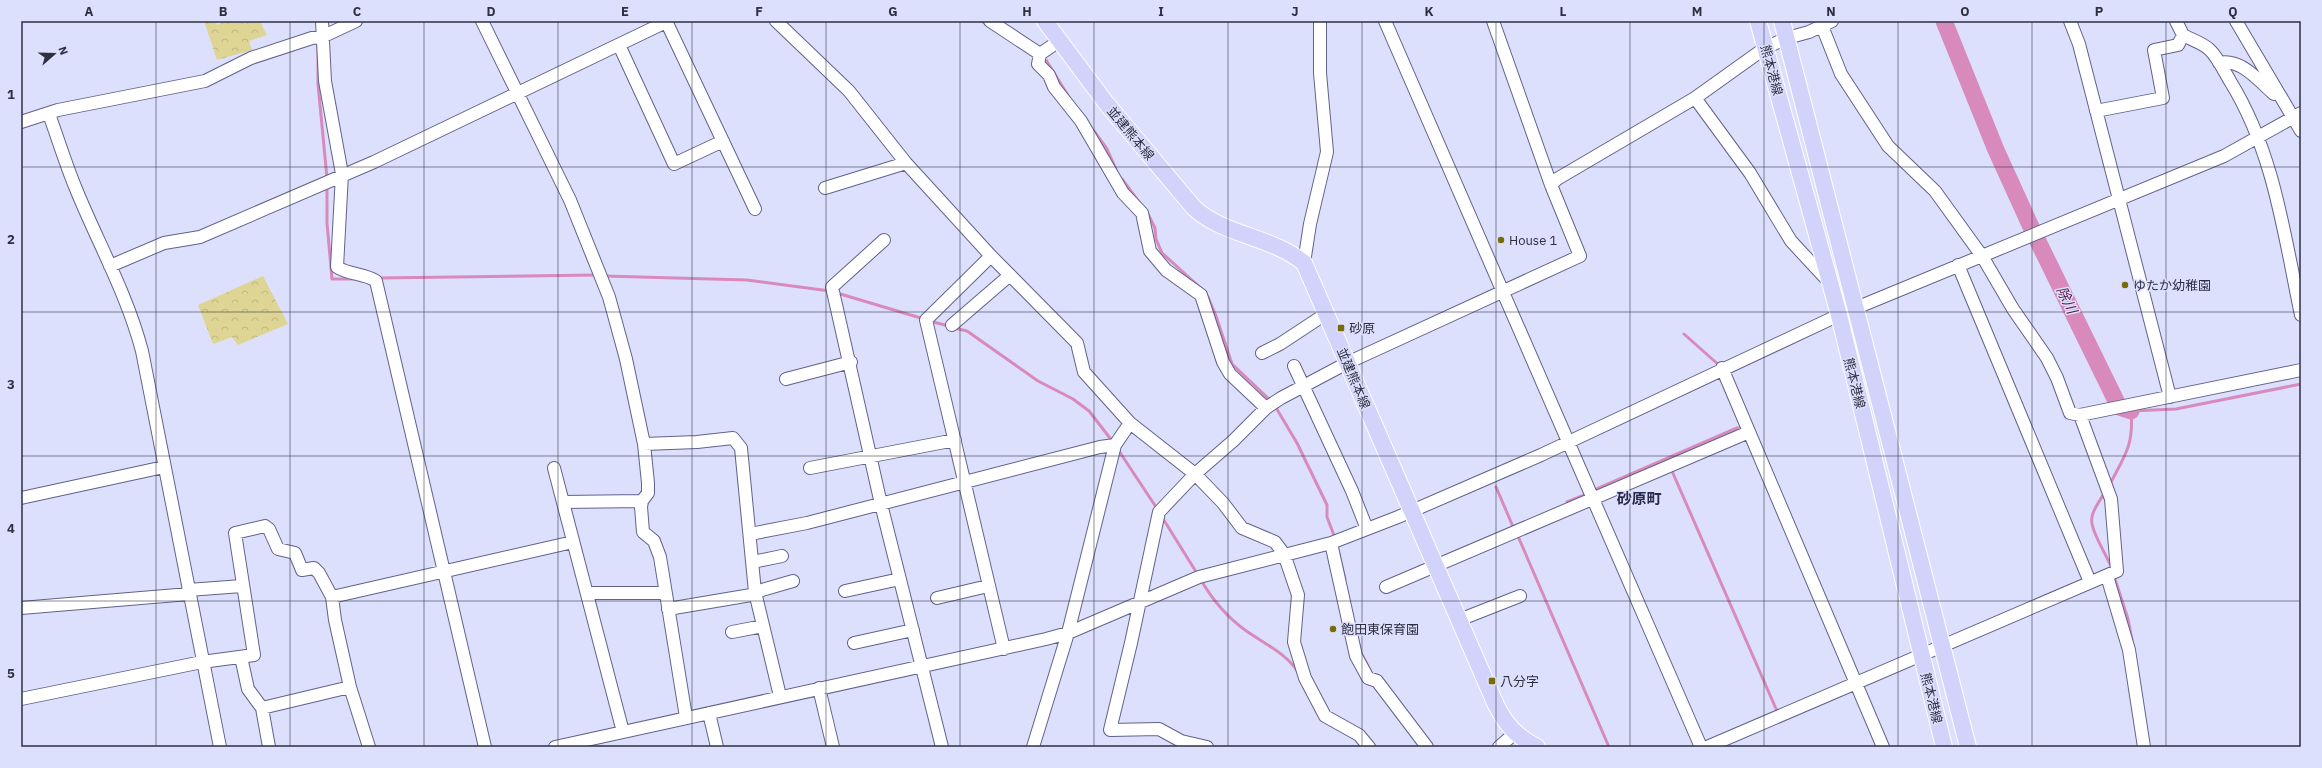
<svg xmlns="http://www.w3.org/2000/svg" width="2322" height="768" font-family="'IBM Plex Sans','Noto Sans JP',sans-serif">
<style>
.forest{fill:url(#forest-crowns)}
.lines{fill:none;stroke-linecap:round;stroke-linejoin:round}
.stream{stroke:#d88abc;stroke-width:3}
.river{stroke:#d88abc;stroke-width:17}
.minor-casing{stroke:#60628b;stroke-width:14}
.major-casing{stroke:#fff;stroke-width:18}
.minor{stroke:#fff;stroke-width:12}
.major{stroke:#d1d3fa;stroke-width:16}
.grid{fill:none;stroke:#2e2f41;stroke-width:1;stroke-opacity:0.55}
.poi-dot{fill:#786c07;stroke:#dde0fc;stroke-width:1.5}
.labels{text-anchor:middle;stroke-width:3;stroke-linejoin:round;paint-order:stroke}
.street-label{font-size:13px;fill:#2e2f41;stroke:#dde0fc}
.poi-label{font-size:13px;fill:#2e2f41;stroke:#dde0fc;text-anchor:start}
.water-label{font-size:14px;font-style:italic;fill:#551142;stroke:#dde0fc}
.quarter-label{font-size:15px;font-weight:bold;fill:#29294e;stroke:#dde0fc}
.neatline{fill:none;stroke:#2e2f41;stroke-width:1.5}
.grid-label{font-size:13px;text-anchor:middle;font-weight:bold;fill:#2e2f41}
</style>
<defs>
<pattern id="forest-crowns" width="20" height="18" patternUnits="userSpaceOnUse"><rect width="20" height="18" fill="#ded594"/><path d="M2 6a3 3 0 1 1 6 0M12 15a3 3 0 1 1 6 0" fill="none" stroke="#bfb781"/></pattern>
</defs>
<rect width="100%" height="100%" fill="#dde0fc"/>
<path class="forest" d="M 204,21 L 215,21 L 217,25 L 225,21 L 235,21 L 237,23 L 260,21 L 267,35 L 249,41 L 252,50 L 217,60 Z
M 263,276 L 288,324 L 238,345 L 232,337 L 213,344 L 198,305 Z"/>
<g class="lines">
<path class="stream" d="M 981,21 L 988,25
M 318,41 L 318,84 L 327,178
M 1042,58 L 1046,60 L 1069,97
M 1094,131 L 1107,149 L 1116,169
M 1122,179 L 1139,202
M 327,186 L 327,223 L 332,279 L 353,279
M 1147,212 L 1155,228 L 1156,239 L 1162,253 L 1205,292
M 604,276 L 747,280 L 830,291
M 379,278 L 597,275
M 837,293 L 924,319
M 1208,297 L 1216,316 L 1232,364 L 1272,402
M 929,321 L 949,326
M 954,328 L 967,331 L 1038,381 L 1073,399 L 1089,411 L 1113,442
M 1684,334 L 1720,366
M 1275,406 L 1297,443 L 1327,505 L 1327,517 L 1335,538
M 1117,448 L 1158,510
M 1672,471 L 1777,711
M 2110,484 C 2125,455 2134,445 2131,411 L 2176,409 L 2301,384
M 1496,487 L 1514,529
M 1592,491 L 1737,428 L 1745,428
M 2105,492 C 2101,499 2093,509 2092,517 C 2089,529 2107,555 2112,569
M 1567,502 L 1587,494
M 1162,517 L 1198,575
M 1517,534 L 1609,747
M 1337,546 L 1345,579
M 2114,576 L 2128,619 L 2132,640
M 1201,580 C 1212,599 1227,617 1245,630 C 1263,643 1286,653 1298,672
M 1360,651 L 1373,676"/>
<path class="river" d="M 1944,21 L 1996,150 L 2031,227 L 2119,407 L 2131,411"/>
<g class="minor-casing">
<path id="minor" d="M 322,21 L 325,81 L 342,174 L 337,267 C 349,275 364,273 376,281 L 485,747
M 482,21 L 570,200 L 609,297 L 626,359 L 644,444 L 648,483 L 648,493 L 642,501 L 641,507 L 643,532 L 654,541 L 660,557 L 686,717
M 666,21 L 755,209
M 776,21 L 849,91 L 906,163 L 991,256 L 1077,343 L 1084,372 L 1130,423 L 1195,474 L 1223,503 L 1242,528 L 1275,542 L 1284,554 L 1298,595 L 1294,642 L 1305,678 L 1325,716 L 1359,735 L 1369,747
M 990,21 L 1040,54 L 1059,41
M 1385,21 L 1701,747
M 2070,21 L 2079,44 L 2170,397
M 2176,21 L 2183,35 C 2192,40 2203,43 2210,50 C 2218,58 2224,71 2230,81 C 2274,152 2284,234 2301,315
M 2236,21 L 2301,131
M 1822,26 L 1841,74 L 1888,146 L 1935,191 L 1982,256 L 2013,309 L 2047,358 L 2057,378 L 2070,413 L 2080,415 L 2301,370
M 619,45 L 674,164 L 723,141
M 1040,54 L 1038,64 L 1049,75 L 1054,87 L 1081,121 L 1123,193 L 1142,213 L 1150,251 L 1166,270 L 1201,295 L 1223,362 L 1230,374 L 1266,408
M 2219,63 C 2241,58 2258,80 2274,94
M 1695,98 L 1750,173 L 1791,241 L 1829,282
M 2096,111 L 2163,98 L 2154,50 L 2178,45 L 2183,35
M 49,114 C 58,139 66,165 76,189 C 98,243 127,294 142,351 L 220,747
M 21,122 L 58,110 L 205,81 L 251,58 L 312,38 L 324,36 L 356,21
M 1551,185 L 1557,179 L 1695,98 L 1765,48 L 1787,38 L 1809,32 L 1832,21
M 825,188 L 906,163
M 884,240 L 832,287 L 881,504 L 942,747
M 991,256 L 926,320 L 1004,649
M 1304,263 L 1310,224 L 1327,152 L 1320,73 L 1320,21
M 1958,265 L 2090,582
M 110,266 L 164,243 L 200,237 L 374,162 L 668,21
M 952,325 L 1010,275
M 1262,353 L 1280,344 L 1327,313
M 1294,366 L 1352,491 L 1367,529
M 1722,368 L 1883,747
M 786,379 L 851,362
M 644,444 L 697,442 L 733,438 L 741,448 L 755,592 L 780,696
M 554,468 L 623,732
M 810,468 L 955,440
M 21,498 L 164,467
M 563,502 L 642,501
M 750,534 L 807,523 L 1100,447 L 1115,445
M 1331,543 L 1356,656 L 1368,678 L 1377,681 L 1427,747
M 753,562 L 782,556
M 2107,576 L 2129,650 L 2144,747
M 1386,587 L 1749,432
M 188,590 L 242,586
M 845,591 L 900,579
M 587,593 L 665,593
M 937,598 L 988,586
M 21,608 L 189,594
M 668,609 L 751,595 L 755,592 L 793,581
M 1459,620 L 1520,596
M 732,632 L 763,626
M 854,643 L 913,630
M 241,657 L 248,689 L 262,708 L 350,687 L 335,620 L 332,597
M 350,687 L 369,747
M 819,688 L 833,747
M 21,699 L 202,662 L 254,655 L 235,533 L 265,526 L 269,529 L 278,549 L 295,553 L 302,570 L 314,568 L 319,573 L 332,597 L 573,542
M 262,708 L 269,747
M 709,713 L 717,747
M 555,747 L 1046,639 L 1068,633 L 1199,577 L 1331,543 L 1398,517 L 1541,455 L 1839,315 L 2224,156 L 2301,113
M 1033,747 L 1068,633 L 1115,445 L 1130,423
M 1207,747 L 1181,741 L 1159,729 L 1110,730 L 1131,643 L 1159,512 L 1195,474 L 1233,441 L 1266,408 L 1281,398 L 1347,363 L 1580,256 L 1551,185 L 1493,21
M 1499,747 L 1515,733
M 1707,747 L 2117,571 L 2111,499 L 2080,415"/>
</g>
<g class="major-casing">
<path id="major" d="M 1045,21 L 1106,103 L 1194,208 C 1225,236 1271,236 1304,263 L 1496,705 C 1506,725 1517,737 1537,747
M 1758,21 L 1839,315 L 1944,747
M 1782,21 L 1968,747"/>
</g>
<use href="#minor" class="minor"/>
<use href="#major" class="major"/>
</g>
<path class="grid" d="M 156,21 L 156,747M 290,21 L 290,747M 424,21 L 424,747M 558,21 L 558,747M 692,21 L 692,747M 826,21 L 826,747M 960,21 L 960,747M 1094,21 L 1094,747M 1228,21 L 1228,747M 1362,21 L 1362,747M 1496,21 L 1496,747M 1630,21 L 1630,747M 1764,21 L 1764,747M 1898,21 L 1898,747M 2032,21 L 2032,747M 2166,21 L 2166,747M 21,167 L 2301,167M 21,312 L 2301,312M 21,456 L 2301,456M 21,601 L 2301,601"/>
<g class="poi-dot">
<circle cx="1501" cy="240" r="4"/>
<circle cx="2125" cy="285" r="4"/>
<rect x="1337" y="324" width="8" height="8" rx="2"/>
<circle cx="1333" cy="629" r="4"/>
<rect x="1488" y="677" width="8" height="8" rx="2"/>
</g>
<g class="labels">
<g class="street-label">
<text transform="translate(1772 70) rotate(75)" y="5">熊本港線</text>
<text transform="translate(1131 133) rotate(50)" y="5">並建熊本線</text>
<text transform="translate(1354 378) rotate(67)" y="5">並建熊本線</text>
<text transform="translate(1855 383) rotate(76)" y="5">熊本港線</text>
<text transform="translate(1932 698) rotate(76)" y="5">熊本港線</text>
</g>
<g class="poi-label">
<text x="1509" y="245">House 1</text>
<text x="2133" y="290">ゆたか幼稚園</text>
<text x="1349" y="333">砂原</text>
<text x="1341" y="634">飽田東保育園</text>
<text x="1500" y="686">八分字</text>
</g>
<g class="water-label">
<text transform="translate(2067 300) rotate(64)" y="5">除川</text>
</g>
<g class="quarter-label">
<text x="1639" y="504">砂原町</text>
</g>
</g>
<rect width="2322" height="768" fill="none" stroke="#dde0fc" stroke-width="44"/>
<g transform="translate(54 54) rotate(70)" stroke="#dde0fc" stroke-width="3" paint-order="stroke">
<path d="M0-3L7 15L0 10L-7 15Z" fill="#2e2f41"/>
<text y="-6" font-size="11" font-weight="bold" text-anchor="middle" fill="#2e2f41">N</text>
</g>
<rect x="22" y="22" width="2278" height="724" class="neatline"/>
<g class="grid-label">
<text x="89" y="16">A</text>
<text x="223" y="16">B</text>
<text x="357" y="16">C</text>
<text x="491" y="16">D</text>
<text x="625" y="16">E</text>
<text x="759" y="16">F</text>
<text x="893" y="16">G</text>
<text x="1027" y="16">H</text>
<text x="1161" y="16">I</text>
<text x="1295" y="16">J</text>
<text x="1429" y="16">K</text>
<text x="1563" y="16">L</text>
<text x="1697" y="16">M</text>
<text x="1831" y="16">N</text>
<text x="1965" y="16">O</text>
<text x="2099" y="16">P</text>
<text x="2233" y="16">Q</text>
<text x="11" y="99">1</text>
<text x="11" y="244">2</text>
<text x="11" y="389">3</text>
<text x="11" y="533">4</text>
<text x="11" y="678">5</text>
</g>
</svg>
